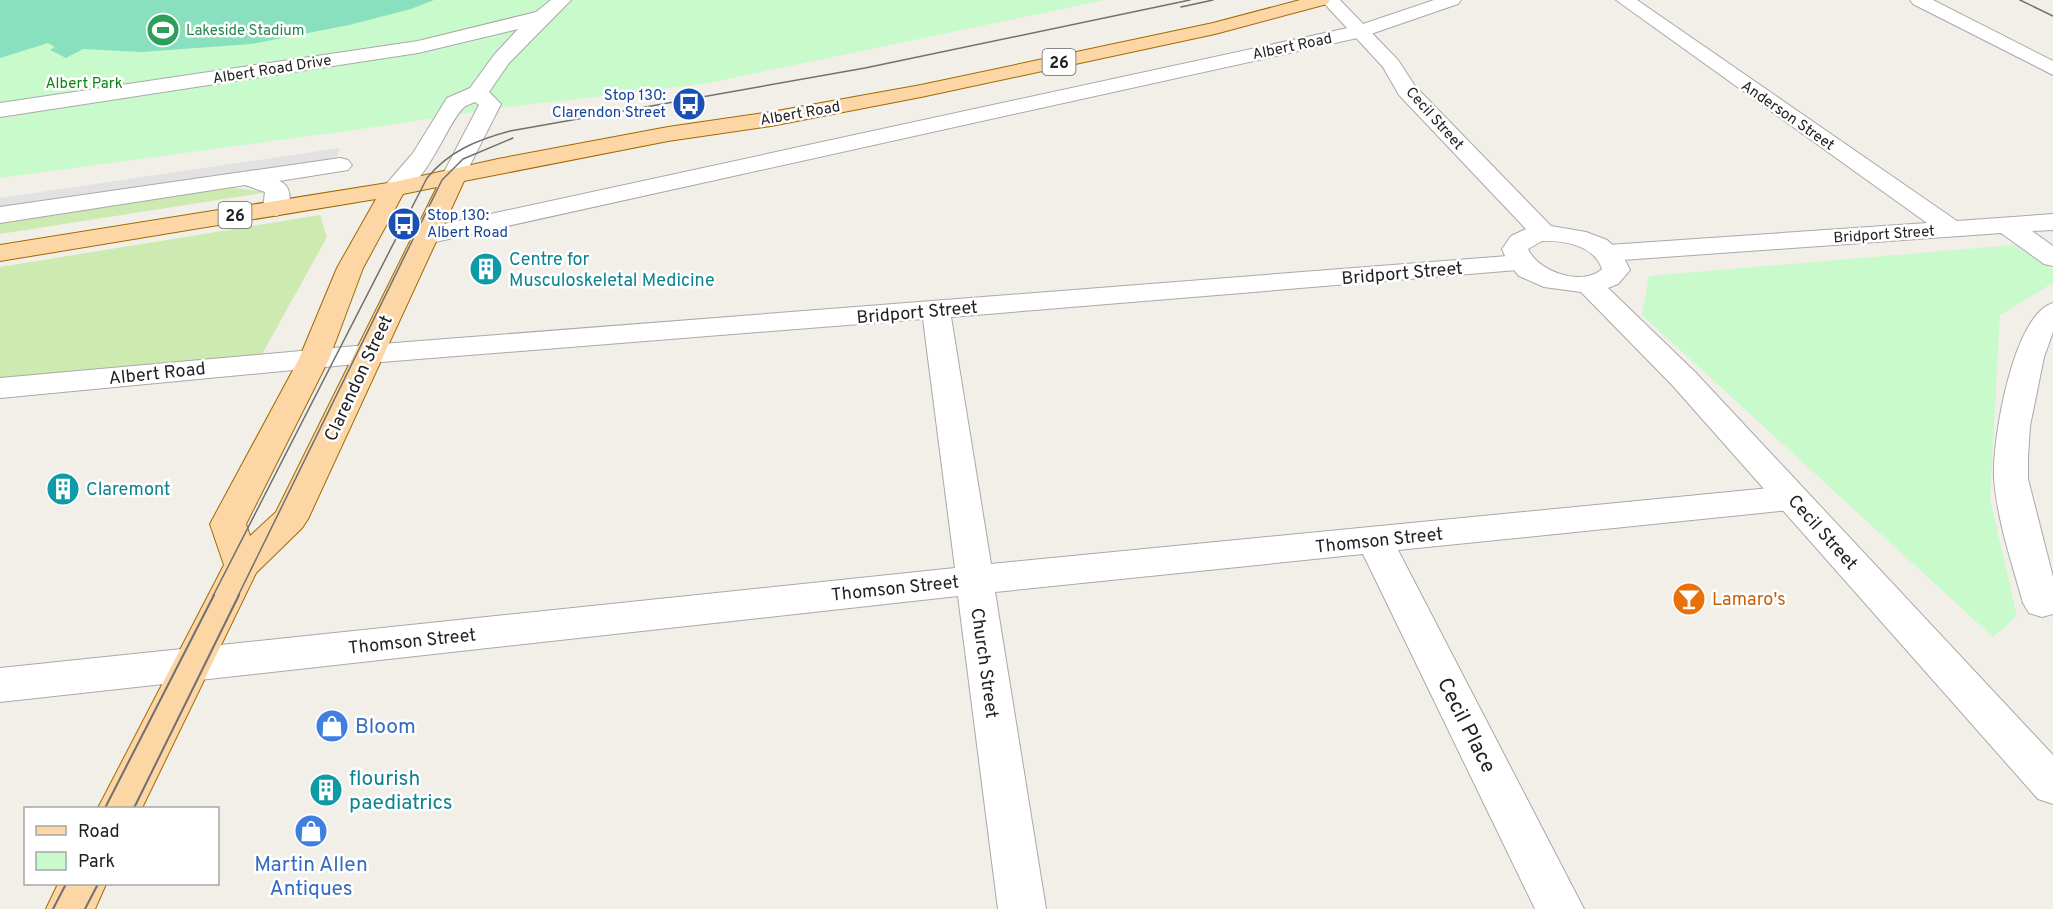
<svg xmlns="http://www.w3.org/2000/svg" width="2053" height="909" font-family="Overpass,sans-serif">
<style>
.grass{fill:#cdebb0}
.park{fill:#c8facc}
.pitch{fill:#88e0be}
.parking{fill:#e2e2e2}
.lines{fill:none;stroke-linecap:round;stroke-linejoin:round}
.minor-casing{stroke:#a9a9a9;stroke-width:2}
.tertiary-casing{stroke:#a9a9a9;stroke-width:2}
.primary-casing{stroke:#a06b00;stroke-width:2}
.minor{fill:#fff;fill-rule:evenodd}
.tertiary{fill:#fff;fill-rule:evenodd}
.primary{fill:#fcd6a4;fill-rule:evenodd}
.tram-far1{stroke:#707070;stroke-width:1.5}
.tram{stroke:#707070;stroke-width:2}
.labels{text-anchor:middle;stroke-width:5;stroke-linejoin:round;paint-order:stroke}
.far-leisure-label{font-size:15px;fill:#27864d;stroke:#fff;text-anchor:start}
.far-street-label{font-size:15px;fill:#222;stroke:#fff}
.far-park-label{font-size:15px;fill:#0c8416;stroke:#fff}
.far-transit-label{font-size:15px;fill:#164399;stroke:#fff;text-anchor:end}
.shield{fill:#fff;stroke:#646464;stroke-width:1.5}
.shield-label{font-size:16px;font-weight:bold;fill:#222}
.culture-label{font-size:18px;fill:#0d838f;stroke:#fff;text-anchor:start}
.street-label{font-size:18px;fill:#222;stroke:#fff}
.food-label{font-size:18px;fill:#c56008;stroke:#fff;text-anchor:start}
.near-street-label{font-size:21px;fill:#222;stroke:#fff}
.near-shop-label{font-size:21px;fill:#366cbe;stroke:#fff;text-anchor:start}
.near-culture-label{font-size:21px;fill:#0d838f;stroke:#fff;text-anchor:start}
</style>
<rect width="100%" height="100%" fill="#f2efe9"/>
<path class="grass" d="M 227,187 L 268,192 L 0,234 L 0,222 Z
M 320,215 L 327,237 L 260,358 L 0,378 L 0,267 Z"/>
<path class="park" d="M 0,0 L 1105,0 L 704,84 L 499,108 L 390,125 L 0,178 Z
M 2014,245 L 2053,270 L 2053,283 L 2000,315 L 1990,499 L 2017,616 L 1993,637 L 1642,315 L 1649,276 Z"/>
<path class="pitch" d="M 0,0 L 434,0 L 411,9 L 349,25 L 251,44 L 142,52 L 83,49 L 66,58 L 50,50 L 55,47 L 48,43 L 0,58 Z"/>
<path class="parking" d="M 340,148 L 336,159 L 0,209 L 0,198 Z"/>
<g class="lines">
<g class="minor-casing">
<path id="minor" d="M 551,0 L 571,0 L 509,63 L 489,92 L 501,104 L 462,181 L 454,183 L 446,181 L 442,176 L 479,105 L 475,102 C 471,104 466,105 463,108 C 443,129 421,203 385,194 L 382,189 L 413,153 L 447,98 L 470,88 L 494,55 L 518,29 L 418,53 L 0,117 L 0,103 L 418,41 L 536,12 Z
M 1434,0 L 1461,0 L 1458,4 L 1362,37 L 426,244 L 417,242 L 413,236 L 417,230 L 426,228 L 1357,26 Z
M 1616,0 L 1637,0 L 1957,221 L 2053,214 L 2053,230 L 2032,231 L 2053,246 L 2053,266 L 2044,264 L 2001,233 L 1608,261 L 1599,259 L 1595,253 L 1599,247 L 1608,245 L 1927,223 Z
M 1910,0 L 1933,0 L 2053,61 L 2053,75 L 1913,4 Z
M 340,158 L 348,160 L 352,165 L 348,170 L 279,181 C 292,185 292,203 285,213 L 276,216 L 267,213 L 263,208 L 265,192 L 245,185 L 0,223 L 0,207 Z
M 1521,255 L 1530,257 L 1534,263 L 1530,269 L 951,317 L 991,564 L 1791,486 L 1803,490 L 1808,498 L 1803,506 L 1791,510 L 1398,550 L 1584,909 L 1535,909 L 1363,554 L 995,592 L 1046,909 L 998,909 L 958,596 L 0,702 L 0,668 L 955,568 L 923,319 L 356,364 L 0,398 L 0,378 L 356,346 Z
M 2053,303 L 2053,332 L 2044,357 L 2030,426 L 2028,458 L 2028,479 L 2053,577 L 2053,614 L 2042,617 L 2029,613 L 2023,603 C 2012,563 1997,520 1994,478 C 1992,441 2013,314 2053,303 Z"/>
</g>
<g class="tertiary-casing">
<path id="tertiary" d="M 1321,0 L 1340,0 L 1398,60 L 1415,86 L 1551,226 L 1586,232 L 1607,240 L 1622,254 L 1630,270 L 1618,284 L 1608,288 L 1695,372 L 2053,755 L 2053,804 L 2038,799 L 1673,386 L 1581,292 L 1544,287 L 1519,276 L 1508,263 L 1502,249 L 1511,236 L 1526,229 L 1399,95 L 1383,67 ZM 1542,241 C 1564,240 1594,245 1602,269 C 1583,287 1538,272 1528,249 Z"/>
</g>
<g class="primary-casing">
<path id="primary" d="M 1300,0 L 1330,0 L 1327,4 L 1215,34 L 921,97 L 771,126 L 668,141 L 464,181 L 308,519 L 302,528 L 256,573 L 142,808 L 98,808 L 224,565 L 210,524 L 299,359 L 337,268 L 376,199 L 0,261 L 0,245 L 394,182 L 498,159 L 668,127 L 771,112 L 921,85 L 1213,23 ZM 437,187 L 276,512 L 250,536 L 246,524 L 329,359 L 363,268 L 403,194 Z
M 58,884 L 106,884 L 95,909 L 46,909 Z"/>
</g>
<use href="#minor" class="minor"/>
<use href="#tertiary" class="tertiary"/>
<use href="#primary" class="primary"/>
<path class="tram-far1" d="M 2020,0 L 2053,16
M 1181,7 L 1213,0
M 213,596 L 427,178 C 449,151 477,140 510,131 L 865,68 L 1190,0
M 238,596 L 442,180 L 463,159 L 513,138"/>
<path class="tram" d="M 105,808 L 214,595
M 134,808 L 239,595
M 53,909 L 66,884
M 85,909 L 98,884"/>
</g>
<defs>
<g id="stadium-disc" transform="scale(1.725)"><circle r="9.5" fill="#2e9e5b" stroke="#fff"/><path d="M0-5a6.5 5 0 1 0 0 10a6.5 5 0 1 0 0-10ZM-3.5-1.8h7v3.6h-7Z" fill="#fff"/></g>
<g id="bus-disc" transform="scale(1.725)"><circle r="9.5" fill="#1a4fb4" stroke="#fff"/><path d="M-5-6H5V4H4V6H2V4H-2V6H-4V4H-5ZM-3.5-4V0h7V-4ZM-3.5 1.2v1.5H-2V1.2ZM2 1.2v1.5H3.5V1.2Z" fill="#fff"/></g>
<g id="building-disc" transform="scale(1.725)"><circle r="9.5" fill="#0f9aa8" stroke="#fff"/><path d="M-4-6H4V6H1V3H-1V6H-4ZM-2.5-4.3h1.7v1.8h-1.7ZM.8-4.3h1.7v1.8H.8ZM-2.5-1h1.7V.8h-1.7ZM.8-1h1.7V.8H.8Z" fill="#fff"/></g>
<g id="bar-disc" transform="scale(1.725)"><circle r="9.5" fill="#e8710a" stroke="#fff"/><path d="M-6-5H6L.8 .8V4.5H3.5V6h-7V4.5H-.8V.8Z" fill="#fff"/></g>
<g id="shop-disc" transform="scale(1.725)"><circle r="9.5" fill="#3f7fe0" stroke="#fff"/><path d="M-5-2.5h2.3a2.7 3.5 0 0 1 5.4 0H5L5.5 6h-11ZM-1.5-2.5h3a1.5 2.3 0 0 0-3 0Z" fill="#fff"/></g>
</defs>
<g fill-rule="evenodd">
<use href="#stadium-disc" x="163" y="30"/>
<use href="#bus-disc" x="689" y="104"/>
<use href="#bus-disc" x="404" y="224"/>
<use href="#building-disc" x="486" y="269"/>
<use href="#building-disc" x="63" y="489"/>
<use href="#bar-disc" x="1689" y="599"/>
<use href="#shop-disc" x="332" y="726"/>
<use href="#building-disc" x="326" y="790"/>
<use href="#shop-disc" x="311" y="831"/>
</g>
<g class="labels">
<g class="far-leisure-label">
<text x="186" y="35">Lakeside Stadium</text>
</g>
<g class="far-street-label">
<text transform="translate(1292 46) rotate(-12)" y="5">Albert Road</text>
<text transform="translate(272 69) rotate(-9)" y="5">Albert Road Drive</text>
<text transform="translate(800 113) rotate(-10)" y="5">Albert Road</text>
<text transform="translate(1788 115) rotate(35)" y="5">Anderson Street</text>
<text transform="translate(1435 118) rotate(48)" y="5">Cecil Street</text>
<text transform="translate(1884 234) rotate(-4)" y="5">Bridport Street</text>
</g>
<g class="far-park-label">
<text x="84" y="88">Albert Park</text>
</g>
<g class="far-transit-label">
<text x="666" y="100">Stop 130:<tspan x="666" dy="17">Clarendon Street</tspan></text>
<text x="427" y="220" text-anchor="start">Stop 130:<tspan x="427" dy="17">Albert Road</tspan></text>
</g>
<g class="shield">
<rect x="1042.5" y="49" width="33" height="26" rx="4.5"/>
<rect x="218.5" y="202" width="33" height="26" rx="4.5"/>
</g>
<g class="shield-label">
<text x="1059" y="68">26</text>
<text x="235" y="221">26</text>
</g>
<g class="culture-label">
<text x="509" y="265">Centre for<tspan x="509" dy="21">Musculoskeletal Medicine</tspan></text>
<text x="86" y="495">Claremont</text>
</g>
<g class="street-label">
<text transform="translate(1402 273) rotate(-5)" y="6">Bridport Street</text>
<text transform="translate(917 312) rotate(-5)" y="6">Bridport Street</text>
<text transform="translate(157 373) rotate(-6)" y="6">Albert Road</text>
<text transform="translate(358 378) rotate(-65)" y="6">Clarendon Street</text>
<text transform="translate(1823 532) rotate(48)" y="6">Cecil Street</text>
<text transform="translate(1379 540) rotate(-6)" y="6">Thomson Street</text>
<text transform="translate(895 588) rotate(-6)" y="6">Thomson Street</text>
<text transform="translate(412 641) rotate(-6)" y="6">Thomson Street</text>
<text transform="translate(985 663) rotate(82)" y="6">Church Street</text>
</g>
<g class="food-label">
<text x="1712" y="605">Lamaro's</text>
</g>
<g class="near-street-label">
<text transform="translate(1467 725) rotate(63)" y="7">Cecil Place</text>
</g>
<g class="near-shop-label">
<text x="355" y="733">Bloom</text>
<text x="311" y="871" text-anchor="middle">Martin Allen<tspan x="311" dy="24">Antiques</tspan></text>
</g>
<g class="near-culture-label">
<text x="349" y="785">flourish<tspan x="349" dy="24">paediatrics</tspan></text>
</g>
</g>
<rect x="24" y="807" width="195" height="78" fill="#ffffff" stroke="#a7a7a7" stroke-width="1.5"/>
<rect x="36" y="826" width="30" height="9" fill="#fcd6a4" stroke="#a7a7a7" stroke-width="1.5"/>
<text x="78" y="837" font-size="18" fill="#222222">Road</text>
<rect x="36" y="852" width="30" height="18" fill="#c8facc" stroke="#a7a7a7" stroke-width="1.5"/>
<text x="78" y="867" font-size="18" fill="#222222">Park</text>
</svg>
